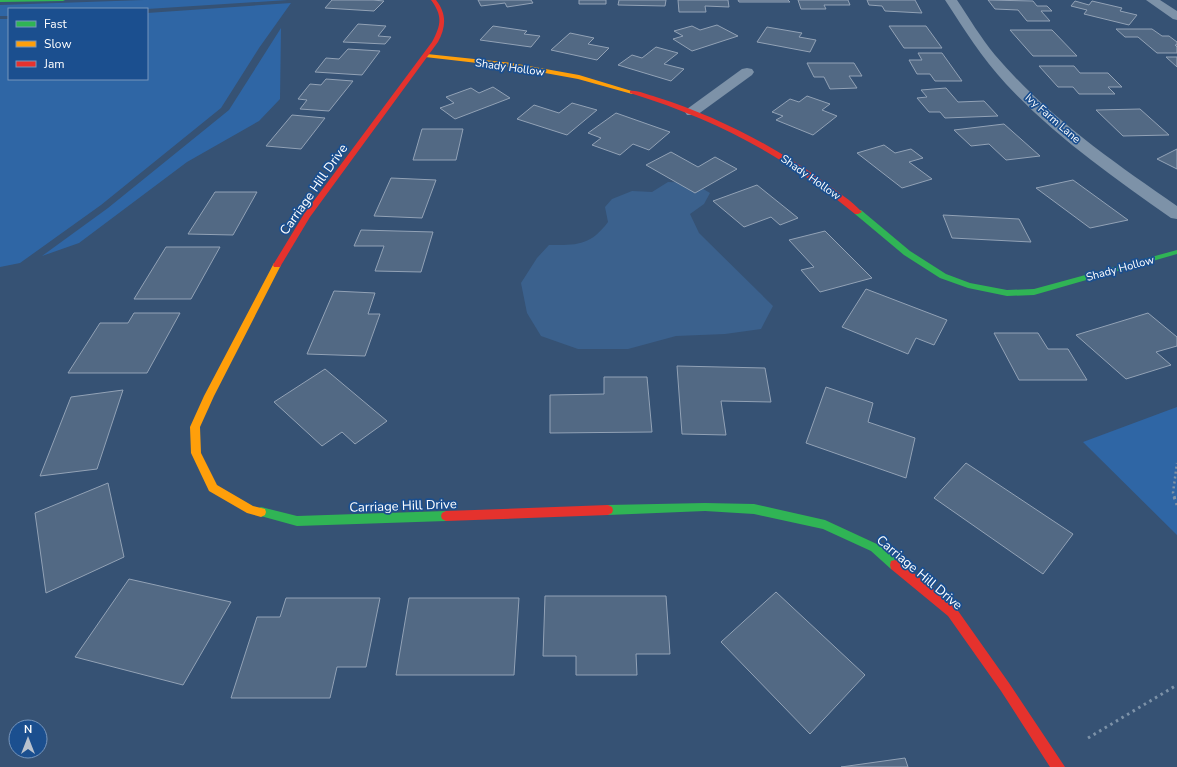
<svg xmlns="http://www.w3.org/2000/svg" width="1177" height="767" font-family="'Nunito Sans',sans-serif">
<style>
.green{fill:#2f66a5}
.water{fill:#3b618d}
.building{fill:#526984;stroke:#92a2b6}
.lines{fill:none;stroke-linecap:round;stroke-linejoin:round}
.path-far1{stroke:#7d92a8;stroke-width:2.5;stroke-dasharray:2 3;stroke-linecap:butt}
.path{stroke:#7d92a8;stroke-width:3;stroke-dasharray:2.5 4;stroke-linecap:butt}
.street{fill:#7d92a8;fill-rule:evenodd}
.fast{fill:#30b455;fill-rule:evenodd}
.slow{fill:#ff9f0a;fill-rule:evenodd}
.jam{fill:#e5322d;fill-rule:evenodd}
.labels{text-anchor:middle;stroke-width:3.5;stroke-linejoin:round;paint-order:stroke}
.far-street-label{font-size:11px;fill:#fff;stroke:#1b4f8f}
.street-label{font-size:13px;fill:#fff;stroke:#1b4f8f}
</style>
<rect width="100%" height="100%" fill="#365274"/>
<path class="green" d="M 144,0 L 288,0 L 147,9 L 9,9 L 9,16 L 0,16 L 0,5 Z
M 291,3 L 259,48 L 221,108 L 101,205 L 20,263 L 0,267 L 0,19 L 9,19 L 9,79 L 147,79 L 147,13 Z
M 281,28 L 280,99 L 259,121 L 187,162 L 79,243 L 42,256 L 108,208 L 229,110 Z
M 1177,407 L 1177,535 L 1083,442 Z"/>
<path class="water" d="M 668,182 L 693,183 L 710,193 L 704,204 L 690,214 L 699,233 L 773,306 L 761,329 L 725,334 L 676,336 L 628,349 L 578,349 L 541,336 L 527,313 L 521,283 L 537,258 L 549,245 C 577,245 590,246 608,222 L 605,207 L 612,199 L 632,191 L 652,192 Z"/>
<path class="building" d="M 332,0 L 373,0 L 384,1 L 374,11 L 325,8 Z
M 478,0 L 531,0 L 533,3 L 507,7 L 505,3 L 481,6 Z
M 579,0 L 606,0 L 606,4 L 579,4 Z
M 619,0 L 666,0 L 665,6 L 618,5 Z
M 678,0 L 728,0 L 729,7 L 705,6 L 706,12 L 679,12 Z
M 738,0 L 788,0 L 790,2 L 739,2 Z
M 798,0 L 848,0 L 850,5 L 824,5 L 826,9 L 801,9 Z
M 867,0 L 915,0 L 922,13 L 885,11 L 882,6 L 869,5 Z
M 988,0 L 1033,1 L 1037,6 L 1047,6 L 1052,11 L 1041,11 L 1050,21 L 1027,21 L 1018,10 L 995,9 Z
M 1075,1 L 1089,5 L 1092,1 L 1122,8 L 1120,11 L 1137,15 L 1129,25 L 1084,14 L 1087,10 L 1071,6 Z
M 358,24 L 386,26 L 378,36 L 391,37 L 385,44 L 343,42 Z
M 717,25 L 738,36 L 692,51 L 673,39 L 683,36 L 674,31 L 692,26 L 700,30 Z
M 493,26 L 527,31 L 524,34 L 540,36 L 531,47 L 480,40 Z
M 889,26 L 926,26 L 942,48 L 904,48 Z
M 767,27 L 802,33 L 799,37 L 816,40 L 810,52 L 757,42 Z
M 1116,29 L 1152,29 L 1162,36 L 1169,36 L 1177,42 L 1177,45 L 1175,45 L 1177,47 L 1177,53 L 1157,53 L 1138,37 L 1125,37 Z
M 1010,30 L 1052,30 L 1077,56 L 1033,56 Z
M 570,33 L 594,38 L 588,44 L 609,48 L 597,60 L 551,50 Z
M 656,47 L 678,53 L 664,64 L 684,69 L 671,81 L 618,65 L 632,55 L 642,58 Z
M 348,49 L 380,51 L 362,75 L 315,72 L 326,58 L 339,59 Z
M 918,53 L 942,53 L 962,81 L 935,81 L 930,74 L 917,74 L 909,60 L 922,60 Z
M 1166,57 L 1177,57 L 1177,67 Z
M 807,63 L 854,63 L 862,76 L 849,76 L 857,88 L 830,89 L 824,77 L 814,77 Z
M 1039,66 L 1074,66 L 1080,73 L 1108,73 L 1122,87 L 1108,87 L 1115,94 L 1079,94 L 1073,87 L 1058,87 Z
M 326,79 L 353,81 L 329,111 L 300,109 L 307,100 L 298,99 L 310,84 L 321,85 Z
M 493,87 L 510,98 L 455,119 L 440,108 L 454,103 L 446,97 L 471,88 L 479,93 Z
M 946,88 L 958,102 L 984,101 L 998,116 L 945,118 L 940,112 L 929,112 L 917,98 L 927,97 L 921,90 Z
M 807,96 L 830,104 L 822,110 L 837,116 L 813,135 L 776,120 L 783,116 L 772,112 L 790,99 L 799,102 Z
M 572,103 L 597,110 L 567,135 L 517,119 L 534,105 L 559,113 Z
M 1140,109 L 1169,135 L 1123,136 L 1096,110 Z
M 616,113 L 670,132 L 649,150 L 633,144 L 620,155 L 592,145 L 601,138 L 588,133 Z
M 292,115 L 325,118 L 301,149 L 266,146 Z
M 1004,124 L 1040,156 L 1006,160 L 989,144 L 971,146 L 954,130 Z
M 422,129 L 463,129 L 456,160 L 413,160 Z
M 884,145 L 895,153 L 911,149 L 923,158 L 909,162 L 932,179 L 902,188 L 857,153 Z
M 1177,149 L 1177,169 L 1157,159 Z
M 671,152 L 698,167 L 715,157 L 737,169 L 695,193 L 646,165 Z
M 391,178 L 436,180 L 422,218 L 374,216 Z
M 1073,180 L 1128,220 L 1090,228 L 1036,188 Z
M 757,185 L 798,218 L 780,225 L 771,217 L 744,227 L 713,201 Z
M 215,192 L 257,192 L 233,235 L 188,234 Z
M 943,215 L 1019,219 L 1031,242 L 952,238 Z
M 361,230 L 433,232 L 421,272 L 375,271 L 384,246 L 354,246 Z
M 825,231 L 872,278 L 820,292 L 801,270 L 814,267 L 789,240 Z
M 166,247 L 220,247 L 191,299 L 134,299 Z
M 866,289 L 947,320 L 934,345 L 916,338 L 908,354 L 842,327 Z
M 334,291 L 375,293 L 368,314 L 380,314 L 365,356 L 307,354 Z
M 134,313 L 180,313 L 147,373 L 68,373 L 100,323 L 128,323 Z
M 1148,313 L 1177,337 L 1177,346 L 1156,352 L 1171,365 L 1126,379 L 1076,335 Z
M 994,333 L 1038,333 L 1048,349 L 1068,349 L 1087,380 L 1019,380 Z
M 677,366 L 765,368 L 771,402 L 721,401 L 726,435 L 682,434 Z
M 325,369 L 387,421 L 355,444 L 342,432 L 322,446 L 274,402 Z
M 604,377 L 647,377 L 652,432 L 550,433 L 550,395 L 604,394 Z
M 826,387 L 873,403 L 868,422 L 915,438 L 906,478 L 806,443 Z
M 123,390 L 97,469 L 40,476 L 71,397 Z
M 966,463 L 1073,534 L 1043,574 L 934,498 Z
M 108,483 L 124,557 L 46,593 L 35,513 Z
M 129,579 L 231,602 L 183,685 L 75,657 Z
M 776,592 L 865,675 L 810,734 L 721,642 Z
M 545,596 L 666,596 L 670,654 L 636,654 L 637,675 L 576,675 L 576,656 L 543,656 Z
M 286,598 L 380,598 L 366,667 L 337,667 L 330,698 L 231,698 L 257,617 L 280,617 Z
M 409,598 L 519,598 L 514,675 L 396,675 Z
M 905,758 L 908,767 L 841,767 Z"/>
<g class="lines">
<path class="path-far1" d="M 1175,498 L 1173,493 L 1177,463"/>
<path class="path" d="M 1174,497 L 1177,505
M 1088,738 L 1177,685"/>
<path class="street" d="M 945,0 L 957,0 C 969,18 981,38 995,55 C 1047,116 1112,161 1177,206 L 1177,219 L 1171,218 C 1113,177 1054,136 1006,84 C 982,58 964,29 945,0 Z
M 1146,0 L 1160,0 L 1177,11 L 1177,20 L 1173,19 Z
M 747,68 L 752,69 L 754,72 L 752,75 L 697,115 L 687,115 L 685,112 L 687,109 L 742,69 Z"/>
<path class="fast" d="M 0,0 L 65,0 L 63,1 L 0,2 Z
M 855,210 L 861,210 L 910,251 L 946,274 L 970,283 L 1007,290 L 1034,289 L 1177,250 L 1177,254 L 1034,295 L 1007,296 L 968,288 L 940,278 L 904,255 L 855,214 Z
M 705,503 L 754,504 L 825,520 L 879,545 L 899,561 L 900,565 L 899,569 L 895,570 L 891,569 L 871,551 L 823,529 L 754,514 L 705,511 L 608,515 L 604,513 L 603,510 L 604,507 L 608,505 Z
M 261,507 L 297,516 L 446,511 L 450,513 L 451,516 L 450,519 L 446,521 L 297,526 L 257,515 L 256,512 L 257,509 Z"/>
<path class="slow" d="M 427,54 L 512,63 L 579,75 L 635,92 L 632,94 L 578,79 L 512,67 L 425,57 L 425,55 Z
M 274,263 L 280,263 L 281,265 L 214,396 L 200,427 L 201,453 L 217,485 L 253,506 L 265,509 L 266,512 L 265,515 L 261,517 L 247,513 L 209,491 L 191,453 L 190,427 L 204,396 Z"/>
<path class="jam" d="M 431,0 L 436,0 C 447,14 446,27 438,42 L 310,217 L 280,267 L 274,267 L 273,265 L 304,214 L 432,42 C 441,25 443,16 431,0 Z
M 630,91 C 638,90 648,95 656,97 C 716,116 773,145 824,182 C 836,191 851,200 862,212 L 858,214 L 855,214 C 785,156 717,120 630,93 Z
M 608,505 L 612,507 L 613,510 L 612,513 L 608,515 L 446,521 L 442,519 L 441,516 L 442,513 L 446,511 Z
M 895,560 L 899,561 L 956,608 L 1009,683 L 1065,767 L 1050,767 L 1001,691 L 948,616 L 891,569 L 890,565 L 891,561 Z"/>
</g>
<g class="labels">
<g class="far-street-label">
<text transform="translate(510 67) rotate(8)" y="4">Shady Hollow</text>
<text transform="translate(1053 118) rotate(41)" y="4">Ivy Farm Lane</text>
<text transform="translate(811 177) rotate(35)" y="4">Shady Hollow</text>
<text transform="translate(1120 268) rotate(-15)" y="4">Shady Hollow</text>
</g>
<g class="street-label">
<text transform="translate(313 189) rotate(-55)" y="5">Carriage Hill Drive</text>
<text transform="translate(403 505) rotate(-2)" y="5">Carriage Hill Drive</text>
<text transform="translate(920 572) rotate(40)" y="5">Carriage Hill Drive</text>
</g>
</g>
<rect x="8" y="8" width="140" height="72" fill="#1b4f8f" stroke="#7695bc"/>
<rect x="16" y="21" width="20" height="6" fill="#30b455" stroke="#7695bc"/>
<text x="44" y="28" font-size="12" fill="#ffffff">Fast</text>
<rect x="16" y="41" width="20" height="6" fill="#ff9f0a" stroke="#7695bc"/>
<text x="44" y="48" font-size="12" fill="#ffffff">Slow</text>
<rect x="16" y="61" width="20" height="6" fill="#e5322d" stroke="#7695bc"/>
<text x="44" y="68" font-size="12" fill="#ffffff">Jam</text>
<g transform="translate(28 739)"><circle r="19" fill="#1b4f8f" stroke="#7695bc"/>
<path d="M0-3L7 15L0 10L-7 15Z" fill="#b9c2ce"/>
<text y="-6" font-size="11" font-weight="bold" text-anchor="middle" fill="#ffffff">N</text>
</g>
</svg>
